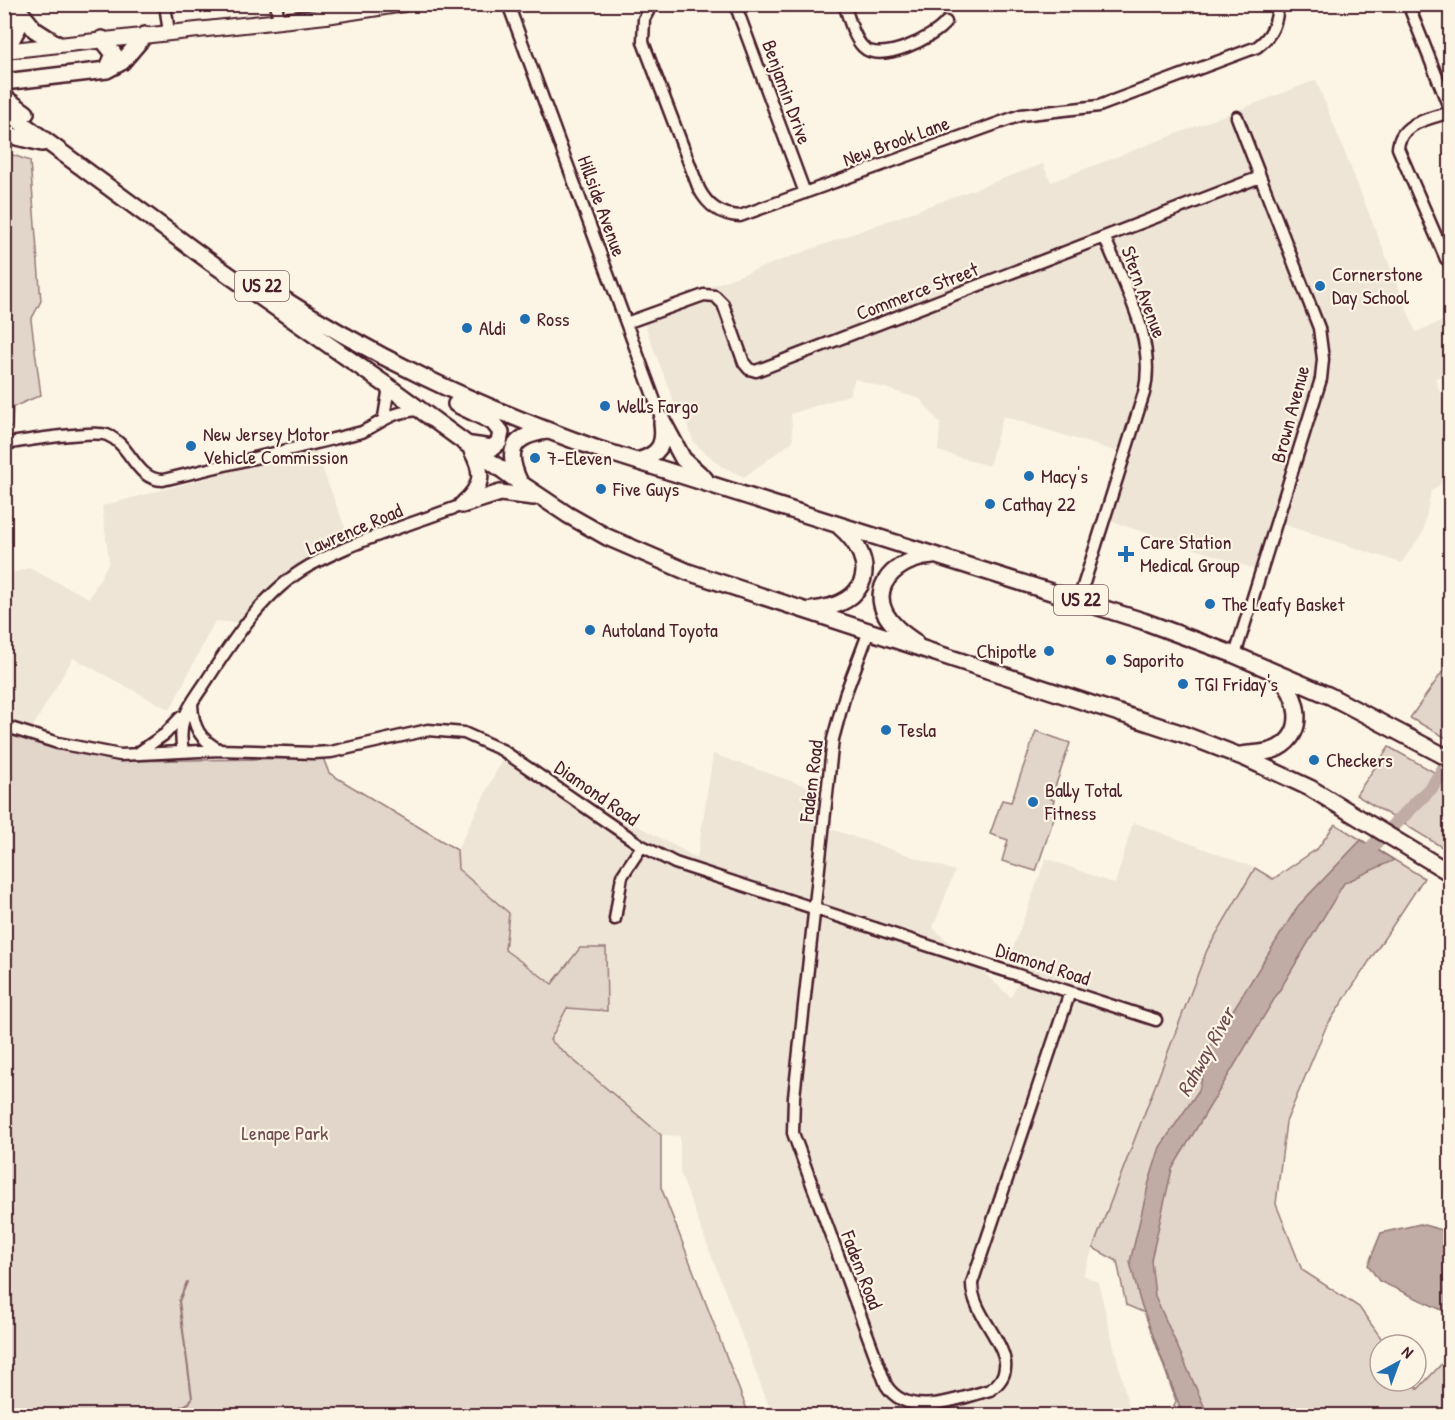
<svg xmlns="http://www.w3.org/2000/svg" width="1455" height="1420" font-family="'Patrick Hand',sans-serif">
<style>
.built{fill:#eee5d7}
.green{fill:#e2d5ca;stroke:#967a7a;stroke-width:1.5}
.water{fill:#c0aca5;stroke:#917474;stroke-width:1.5}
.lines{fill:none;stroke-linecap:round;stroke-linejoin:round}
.stream{stroke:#917474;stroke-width:2}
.river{stroke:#c0aca5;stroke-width:14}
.minor-casing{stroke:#4a1f2b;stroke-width:15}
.major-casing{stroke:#4a1f2b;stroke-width:18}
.highway-casing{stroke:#4a1f2b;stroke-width:20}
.minor{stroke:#fcf5e5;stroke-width:10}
.major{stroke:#fcf5e5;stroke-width:14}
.highway{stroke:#fcf5e5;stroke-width:15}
.poi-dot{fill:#1f6fb2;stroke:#fcf5e5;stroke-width:2}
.labels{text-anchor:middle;stroke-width:4.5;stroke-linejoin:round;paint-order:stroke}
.shield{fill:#fcf5e5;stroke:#7f5f63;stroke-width:1.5}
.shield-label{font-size:18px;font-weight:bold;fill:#4a1f2b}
.street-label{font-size:20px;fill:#4a1f2b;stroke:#fcf5e5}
.poi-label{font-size:20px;fill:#4a1f2b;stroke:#fcf5e5;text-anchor:start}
.park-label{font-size:20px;fill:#704c53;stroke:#fcf5e5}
.water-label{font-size:21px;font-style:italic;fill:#6d4950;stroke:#fcf5e5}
</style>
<rect width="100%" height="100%" fill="#fcf5e5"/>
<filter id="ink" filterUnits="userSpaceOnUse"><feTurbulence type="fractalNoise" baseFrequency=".0167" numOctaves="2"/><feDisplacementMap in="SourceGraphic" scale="12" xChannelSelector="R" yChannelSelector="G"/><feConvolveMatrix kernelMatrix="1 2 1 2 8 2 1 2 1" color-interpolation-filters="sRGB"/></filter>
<g filter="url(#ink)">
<path class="built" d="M 1316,80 L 1416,332 L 1450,318 L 1450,372 L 1435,379 L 1450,418 L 1450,477 L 1431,491 L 1423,533 L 1401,563 L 1276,522 L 1261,571 L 1104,519 L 1124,454 L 1003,416 L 989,466 L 938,451 L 940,423 L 920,399 L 855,379 L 849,395 L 791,414 L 793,441 L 744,477 L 721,466 L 694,443 L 682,411 L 678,412 L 676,408 L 640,312 L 1043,164 L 1051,182 Z
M 315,449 L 354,551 L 315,567 L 250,624 L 215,621 L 170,710 L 73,658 L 27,737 L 5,731 L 5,575 L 29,568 L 89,598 L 109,562 L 102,506 Z
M 505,754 L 697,858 L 713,754 L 826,793 L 822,826 L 955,871 L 933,928 L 1011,997 L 1020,978 L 1004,973 L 1046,858 L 1115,884 L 1133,822 L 1255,868 L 1207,950 L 1083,1275 L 1098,1282 L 1131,1415 L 772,1415 L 680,1173 L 680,1136 L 661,1135 L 550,1040 L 567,1008 L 580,949 L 552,984 L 505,950 L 509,913 L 458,869 L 457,850 Z"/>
<path class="green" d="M 7,153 L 30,161 L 41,301 L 31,320 L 41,395 L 13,407 L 12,427 L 5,430 L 4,154 Z
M 1450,661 L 1450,740 L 1410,718 Z
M 4,731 L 120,761 L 323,758 L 329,773 L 457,850 L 458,869 L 509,913 L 505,950 L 552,984 L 580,948 L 606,948 L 607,1011 L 567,1008 L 550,1040 L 661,1135 L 661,1187 L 749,1415 L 5,1415 Z
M 1036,731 L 1070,743 L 1051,799 L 1054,800 L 1051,810 L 1056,812 L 1036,871 L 1002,861 L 1008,840 L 990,834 L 1002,800 L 1011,802 Z
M 1389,747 L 1450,781 L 1450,852 L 1356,795 Z
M 1335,824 L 1424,878 L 1326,1027 L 1286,1122 L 1276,1204 L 1302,1270 L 1359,1307 L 1386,1345 L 1380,1345 L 1380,1381 L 1412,1381 L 1418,1389 L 1450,1355 L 1450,1415 L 1170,1415 L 1176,1401 L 1145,1313 L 1126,1305 L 1117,1261 L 1093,1248 L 1207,950 L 1255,868 L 1273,879 L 1318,848 Z"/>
<path class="water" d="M 1361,840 L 1394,860 L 1344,883 L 1172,1169 L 1151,1260 L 1155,1296 L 1208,1415 L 1183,1415 L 1140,1301 L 1130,1262 L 1149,1182 L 1160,1147 L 1199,1090 L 1210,1047 L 1298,906 Z
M 1420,1224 L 1450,1232 L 1450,1300 L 1446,1312 L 1379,1281 L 1368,1265 L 1381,1233 Z"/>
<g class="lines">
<path class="stream" d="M 164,1416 L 189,1403 L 192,1398 L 179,1301 L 187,1282"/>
<path class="river" d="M 1360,859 L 1432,787 L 1450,759"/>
<g class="minor-casing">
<path id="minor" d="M 165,4 L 169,33
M 276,4 L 279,21
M 508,4 L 662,420
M 652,4 L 644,19 L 643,42 L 699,189 C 708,206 720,215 740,216 L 1021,115 L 1099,106 L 1257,47 C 1272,36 1277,23 1278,4
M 735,4 L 805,193
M 844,4 C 849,18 853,37 863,47 C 880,64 934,38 946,22
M 1408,4 L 1450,110
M 1446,259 L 1398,148 C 1400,122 1430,119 1450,112
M 626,323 L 704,295 L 715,296 L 723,304 L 744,363 L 749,369 L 756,371 L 1260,177
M 384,417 L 389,387
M 4,444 C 23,441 93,430 107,435 C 131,444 135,480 163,480 L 362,432 C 386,420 390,412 420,410
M 1079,599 L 1144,393 C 1157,340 1124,286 1105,238
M 869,631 L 845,695 L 833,739 L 794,1097 L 793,1133 L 886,1385 C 908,1420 957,1399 990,1390 C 1033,1361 971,1322 972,1283 L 1070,992
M 1235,655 L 1321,379 L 1323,359 L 1319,328 L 1237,117
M 192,704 C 193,727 199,739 220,750
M 4,726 L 58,743 L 120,755 L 220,750 L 314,753 L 331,752 L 428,730 L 464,733 L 502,750 L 642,846 L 675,863 L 1156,1020
M 183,751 C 176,717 192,704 209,677 C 235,637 266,590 309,566 C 356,540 412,524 462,505
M 138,753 L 165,734 L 181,717
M 615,919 L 622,876 L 642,846"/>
</g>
<g class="major-casing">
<path id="major" d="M 4,51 L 326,16 L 404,4"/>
</g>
<g class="highway-casing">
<path id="highway" d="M 14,4 L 35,30 L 57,44
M 102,39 L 114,54 L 107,70
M 6,50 L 18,28 L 17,8
M 4,82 L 107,70 L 122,62 L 145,35
M 4,97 L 26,113
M 4,110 L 209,261 L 389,387 L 520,483 L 568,515 L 607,537 L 688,572 L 1180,733 L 1245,758 L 1310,788 L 1450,873
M 4,134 L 42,143
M 261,285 C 371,356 472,404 595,448 L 1143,621 L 1235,655 L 1330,696 L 1450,759
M 456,404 L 493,422 L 501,432 L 499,442 L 492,448 L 471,445
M 662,420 L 683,459 L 705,479
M 637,461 C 659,455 665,445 662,423
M 520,483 C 505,451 511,436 547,431
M 464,503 C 483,486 484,473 472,451
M 462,505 L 500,493 L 534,497
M 812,610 C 869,605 881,562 839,526
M 915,642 C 904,634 892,626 885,613 C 869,580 905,557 933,556
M 1241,755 C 1253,753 1267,754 1278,748 C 1308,732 1298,695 1278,675"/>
</g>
<use href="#minor" class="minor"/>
<use href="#major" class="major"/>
<use href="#highway" class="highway"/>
</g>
</g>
<g class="poi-dot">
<circle cx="1320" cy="286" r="6"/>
<circle cx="525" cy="319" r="6"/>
<circle cx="467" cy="328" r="6"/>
<circle cx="605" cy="406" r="6"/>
<circle cx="191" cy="446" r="6"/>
<circle cx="535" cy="458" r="6"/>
<circle cx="1029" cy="476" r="6"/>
<circle cx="601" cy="489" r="6"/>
<circle cx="990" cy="504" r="6"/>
<path d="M1123 545h6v6h6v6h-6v6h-6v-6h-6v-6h6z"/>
<circle cx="1210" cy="604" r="6"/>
<circle cx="590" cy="630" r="6"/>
<circle cx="1049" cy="651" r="6"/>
<circle cx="1111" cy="660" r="6"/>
<circle cx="1183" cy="684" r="6"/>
<circle cx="886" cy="730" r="6"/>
<circle cx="1314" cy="760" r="6"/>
<circle cx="1033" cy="802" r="6"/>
</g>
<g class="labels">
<g class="shield">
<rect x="235" y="271" width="54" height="30" rx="4.5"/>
<rect x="1054" y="585" width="54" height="30" rx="4.5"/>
</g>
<g class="shield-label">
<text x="262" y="292">US 22</text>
<text x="1081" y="606">US 22</text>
</g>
<g class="street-label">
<text transform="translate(787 92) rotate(70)" y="7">Benjamin Drive</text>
<text transform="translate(896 141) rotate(-20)" y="7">New Brook Lane</text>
<text transform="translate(602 206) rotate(70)" y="7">Hillside Avenue</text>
<text transform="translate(917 291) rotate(-21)" y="7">Commerce Street</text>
<text transform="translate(1144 292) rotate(70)" y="7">Stern Avenue</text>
<text transform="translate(1290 414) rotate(-75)" y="7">Brown Avenue</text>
<text transform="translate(354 529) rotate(-23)" y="7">Lawrence Road</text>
<text transform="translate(811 781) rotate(-83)" y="7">Fadem Road</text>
<text transform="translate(597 793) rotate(35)" y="7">Diamond Road</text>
<text transform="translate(1043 964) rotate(18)" y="7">Diamond Road</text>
<text transform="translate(862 1270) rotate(69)" y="7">Fadem Road</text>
</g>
<g class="poi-label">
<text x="1332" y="281">Cornerstone<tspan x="1332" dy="23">Day School</tspan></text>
<text x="537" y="326">Ross</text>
<text x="479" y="335">Aldi</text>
<text x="617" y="413">Wells Fargo</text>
<text x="203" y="441">New Jersey Motor<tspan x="203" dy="23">Vehicle Commission</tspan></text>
<text x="547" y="465">7-Eleven</text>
<text x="1041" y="483">Macy's</text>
<text x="613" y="496">Five Guys</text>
<text x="1002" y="511">Cathay 22</text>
<text x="1140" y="549">Care Station<tspan x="1140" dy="23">Medical Group</tspan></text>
<text x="1222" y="611">The Leafy Basket</text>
<text x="602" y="637">Autoland Toyota</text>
<text x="1037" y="658" text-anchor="end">Chipotle</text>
<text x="1123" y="667">Saporito</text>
<text x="1195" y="691">TGI Friday's</text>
<text x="898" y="737">Tesla</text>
<text x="1326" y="767">Checkers</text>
<text x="1045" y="797">Bally Total<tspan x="1045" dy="23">Fitness</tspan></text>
</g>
<g class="park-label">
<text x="285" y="1140">Lenape Park</text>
</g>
<g class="water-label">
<text transform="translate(1206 1052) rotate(-61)" y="7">Rahway River</text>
</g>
</g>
<rect width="1455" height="1420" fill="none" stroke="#fcf5e5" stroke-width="24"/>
<rect x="12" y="12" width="1431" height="1396" fill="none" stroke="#4a1f2b" stroke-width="2" filter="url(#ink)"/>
<g transform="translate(1398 1363) rotate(41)"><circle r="28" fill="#fcf5e5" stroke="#b59f9b" stroke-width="1.5"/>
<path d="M0-4.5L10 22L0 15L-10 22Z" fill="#1f6fb2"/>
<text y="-9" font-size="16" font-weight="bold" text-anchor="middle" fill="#4a1f2b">N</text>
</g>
</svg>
